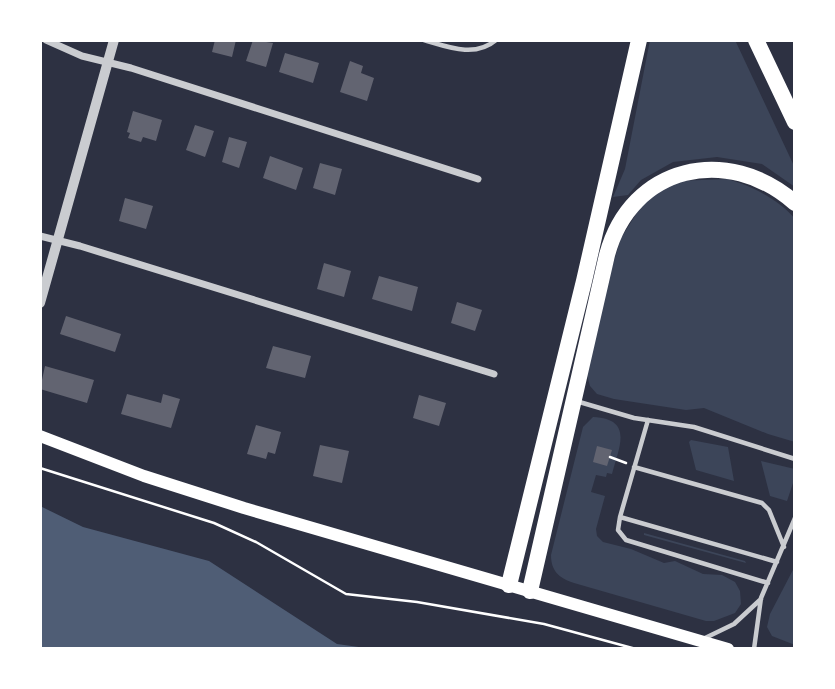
<svg xmlns="http://www.w3.org/2000/svg" width="835" height="689" font-family="'Work Sans',sans-serif">
<style>
.green{fill:#3c4559}
.water{fill:#4f5d75}
.building{fill:#626471}
.lines{fill:none;stroke-linecap:round;stroke-linejoin:round}
.path{stroke:#fff;stroke-width:2.5}
.service{stroke:#caccd0;stroke-width:4.5}
.minor{stroke:#caccd0;stroke-width:7}
.tertiary{stroke:#caccd0;stroke-width:10}
.secondary{stroke:#fff;stroke-width:12}
.motorway{stroke:#fff;stroke-width:16}
</style>
<rect width="100%" height="100%" fill="#2d3142"/>
<path class="green" d="M 650,40 L 735,40 L 795,168 L 795,187 L 762,164 L 717,157 L 673,162 L 641,180 L 628,195 L 613,197 L 625,169 Z
M 727,179 C 750,185 780,200 795,219 L 795,442 L 768,434 L 704,408 L 686,410 L 614,399 L 597,394 L 590,386 L 586,372 L 594,326 L 621,238 L 645,200 L 676,181 Z
M 593,417 C 634,419 619,447 612,474 L 607,473 L 606,477 L 596,475 L 591,492 L 605,496 L 596,529 L 597,536 L 603,542 L 631,549 L 664,563 L 675,561 L 703,574 L 722,575 L 735,582 L 740,591 L 741,604 L 735,613 L 714,621 L 706,621 L 574,583 C 559,578 551,571 551,555 L 583,427 Z
M 691,440 L 728,447 L 734,481 L 696,470 L 689,442 Z
M 761,461 L 795,469 L 795,477 L 787,501 L 770,496 Z
M 644,533 L 745,561 L 746,563 L 644,535 Z
M 795,566 L 795,645 L 772,636 L 767,627 L 770,614 Z"/>
<path class="water" d="M 40,506 L 83,527 L 209,561 L 337,644 L 373,649 L 40,649 Z"/>
<path class="building" d="M 215,40 L 236,40 L 232,57 L 212,52 Z
M 253,40 L 273,43 L 266,67 L 246,61 Z
M 285,53 L 319,63 L 313,83 L 279,72 Z
M 350,61 L 363,66 L 361,73 L 374,78 L 367,101 L 340,92 Z
M 133,111 L 162,120 L 156,141 L 143,137 L 141,142 L 128,138 L 130,133 L 127,132 Z
M 195,125 L 214,131 L 205,157 L 186,150 Z
M 229,137 L 247,142 L 239,168 L 222,162 Z
M 270,156 L 303,168 L 296,190 L 263,178 Z
M 320,163 L 342,169 L 335,195 L 313,188 Z
M 125,198 L 153,206 L 146,229 L 119,221 Z
M 324,263 L 351,271 L 344,297 L 317,289 Z
M 379,276 L 418,287 L 412,311 L 372,299 Z
M 457,302 L 482,310 L 475,331 L 451,323 Z
M 66,316 L 121,334 L 115,352 L 60,334 Z
M 273,346 L 311,356 L 305,378 L 266,368 Z
M 45,366 L 94,380 L 87,403 L 40,389 Z
M 127,394 L 161,403 L 163,394 L 180,399 L 171,428 L 121,414 Z
M 419,395 L 446,403 L 439,426 L 413,418 Z
M 256,425 L 281,432 L 275,454 L 268,452 L 266,459 L 247,454 Z
M 320,445 L 349,451 L 342,483 L 313,476 Z
M 597,446 L 612,450 L 607,466 L 593,462 Z"/>
<g class="lines">
<path class="path" d="M 610,457 L 626,463
M 40,468 L 214,523 L 256,542 L 346,594 L 417,602 L 544,624 L 636,649"/>
<path class="service" d="M 424,40 C 448,47 475,58 496,40
M 576,401 L 634,418 L 694,427 L 795,459
M 634,467 L 762,503 L 769,510 L 784,547
M 620,517 L 648,420
M 768,583 L 626,540 L 618,530 L 620,517 L 777,562
M 703,639 L 734,624 L 761,599
M 754,649 L 761,598 L 795,518"/>
<path class="minor" d="M 46,40 L 82,56 L 131,68 L 478,179
M 40,236 L 80,246 L 494,374"/>
<path class="tertiary" d="M 40,303 L 114,40"/>
<path class="secondary" d="M 40,436 L 144,476 L 244,508 L 728,649"/>
<path class="motorway" d="M 756,40 L 795,122
M 509,585 L 584,281 L 639,40
M 530,591 L 607,255 C 631,165 728,144 795,203"/>
</g>
<rect width="835" height="689" fill="none" stroke="#ffffff" stroke-width="84"/>
</svg>
